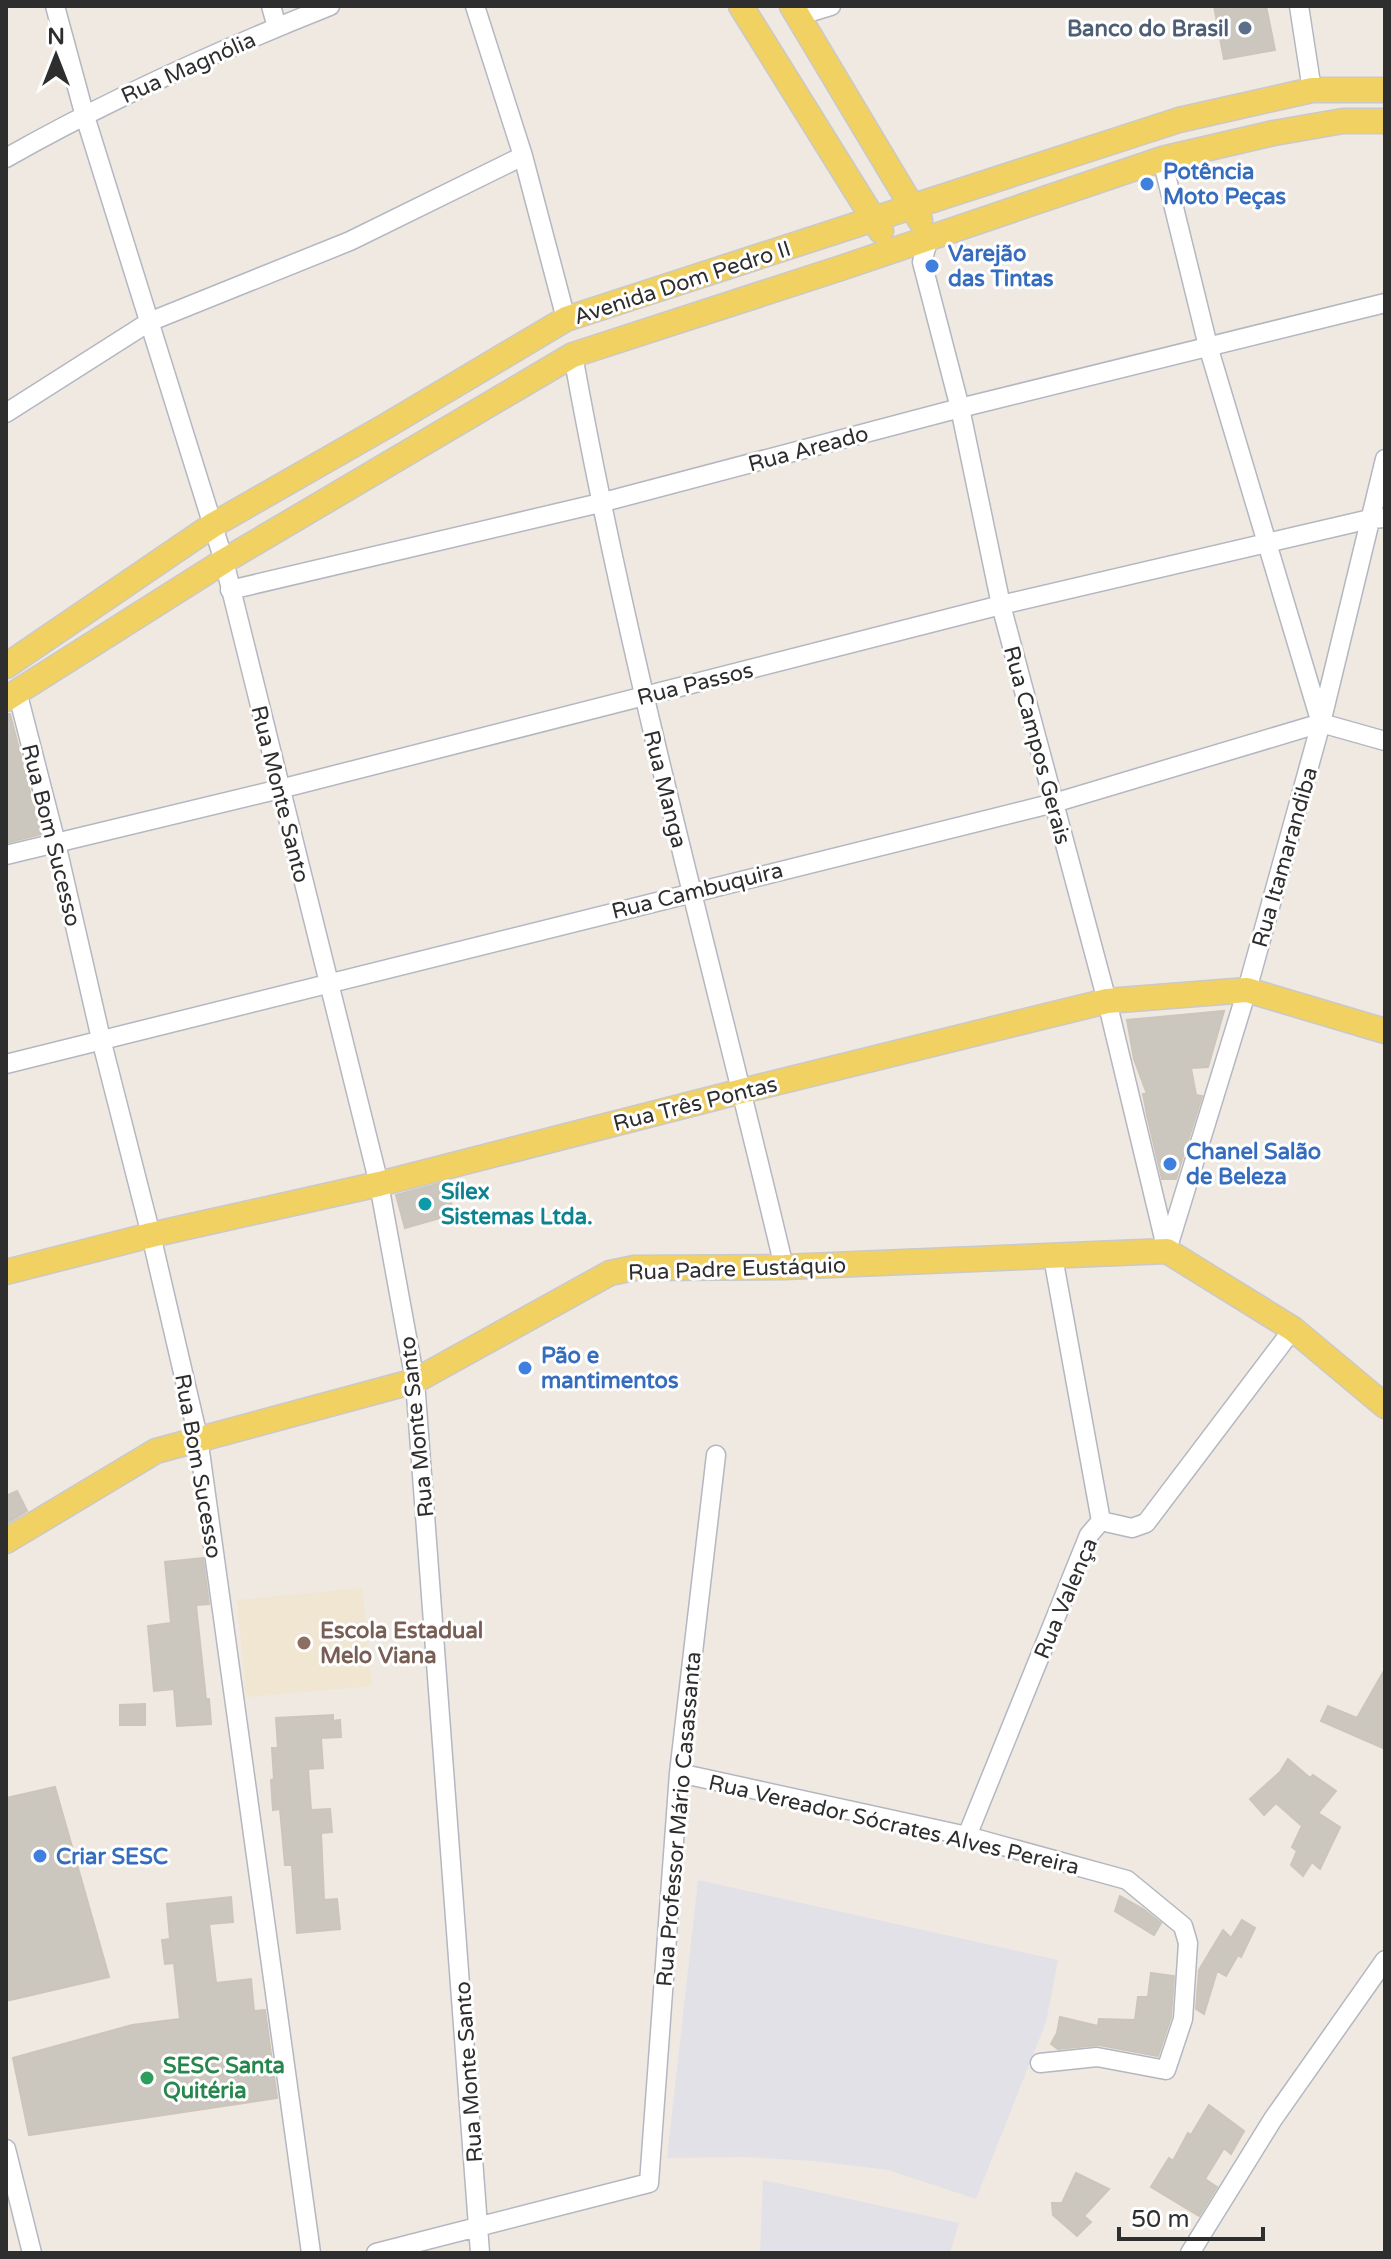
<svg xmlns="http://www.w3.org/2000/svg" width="1391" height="2259" font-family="'Varela Round',sans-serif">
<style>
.industrial{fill:#e3e1e8}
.education{fill:#f0e6d1}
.building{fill:#cbc7bf;stroke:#cbc5ba;stroke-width:2}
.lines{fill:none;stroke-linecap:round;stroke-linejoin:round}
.minor-casing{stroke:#b4b7c1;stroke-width:21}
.major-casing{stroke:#c9c9c9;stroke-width:27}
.minor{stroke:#fff;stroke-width:18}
.major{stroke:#f2d163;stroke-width:24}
.service-dot{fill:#5c6f8a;stroke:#fff;stroke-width:3}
.shop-dot{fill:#3f7fe0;stroke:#fff;stroke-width:3}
.culture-dot{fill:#0f9aa8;stroke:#fff;stroke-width:3}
.education-dot{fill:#8d6e63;stroke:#fff;stroke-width:3}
.leisure-dot{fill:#2e9e5b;stroke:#fff;stroke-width:3}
.labels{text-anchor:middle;stroke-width:6;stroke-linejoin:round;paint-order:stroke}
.service-label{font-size:22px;font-weight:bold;fill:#4e5e75;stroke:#fff;text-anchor:end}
.street-label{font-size:22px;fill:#2e2e2e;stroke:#fff}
.shop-label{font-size:22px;font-weight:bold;fill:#366cbe;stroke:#fff;text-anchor:start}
.culture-label{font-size:22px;font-weight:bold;fill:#0d838f;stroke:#fff;text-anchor:start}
.education-label{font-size:22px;font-weight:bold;fill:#785e54;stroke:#fff;text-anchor:start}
.leisure-label{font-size:22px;font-weight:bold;fill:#27864d;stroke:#fff;text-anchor:start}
</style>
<rect width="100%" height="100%" fill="#efe9e1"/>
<path class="industrial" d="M 698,1880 L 1058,1960 L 1046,2022 L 976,2199 L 888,2170 L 814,2161 L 745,2157 L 667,2158 Z
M 763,2180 L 959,2223 L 950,2253 L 760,2253 Z"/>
<path class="education" d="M 362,1588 L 372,1686 L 246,1697 L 237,1600 Z"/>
<path class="building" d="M 1214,6 L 1266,6 L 1275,50 L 1224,59 Z
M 6,714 L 10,714 L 41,834 L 6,843 Z
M 1224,1011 L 1208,1067 L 1191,1068 L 1196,1095 L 1202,1096 L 1176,1179 L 1162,1179 L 1147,1115 L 1143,1094 L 1147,1094 L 1134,1059 L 1127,1020 Z
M 445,1182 L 454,1214 L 405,1228 L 396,1195 Z
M 17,1491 L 27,1511 L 6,1524 L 6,1496 Z
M 203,1558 L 209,1604 L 196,1605 L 206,1699 L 209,1699 L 211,1724 L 177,1726 L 174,1689 L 154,1691 L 148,1626 L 171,1623 L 165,1562 Z
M 1385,1669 L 1385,1749 L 1321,1721 L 1328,1706 L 1357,1718 Z
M 145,1704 L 145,1725 L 120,1725 L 120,1705 Z
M 333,1715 L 333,1721 L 340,1720 L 341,1737 L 321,1738 L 323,1768 L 308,1769 L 311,1810 L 330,1809 L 332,1832 L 321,1833 L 324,1900 L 337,1899 L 340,1929 L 297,1933 L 292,1865 L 285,1865 L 280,1809 L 273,1810 L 271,1780 L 274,1779 L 272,1748 L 278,1748 L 276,1718 Z
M 1288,1759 L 1310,1778 L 1313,1775 L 1336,1791 L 1318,1813 L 1340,1827 L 1320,1869 L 1312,1862 L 1303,1876 L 1291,1865 L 1297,1851 L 1292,1847 L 1302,1826 L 1276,1803 L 1264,1815 L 1250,1799 L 1280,1772 Z
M 55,1787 L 109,1977 L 6,2001 L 6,1798 Z
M 1120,1896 L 1143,1909 L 1161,1923 L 1154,1935 L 1115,1911 Z
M 231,1897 L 233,1922 L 209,1924 L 216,1983 L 251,1979 L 254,2011 L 265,2010 L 277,2098 L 29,2135 L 13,2058 L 132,2025 L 180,2019 L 174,1963 L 165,1964 L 162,1940 L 170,1939 L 167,1904 Z
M 1242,1920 L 1255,1928 L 1241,1957 L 1238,1955 L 1226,1976 L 1217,1971 L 1204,2014 L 1196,2009 L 1199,1970 L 1223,1930 L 1231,1938 Z
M 1151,1973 L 1174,1976 L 1171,2017 L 1158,2056 L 1099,2045 L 1058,2049 L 1051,2044 L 1057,2033 L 1060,2017 L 1098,2026 L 1099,2019 L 1135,2020 L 1138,1997 L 1148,1997 Z
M 1209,2105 L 1244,2131 L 1231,2154 L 1224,2148 L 1205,2179 L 1217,2187 L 1199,2216 L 1151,2187 L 1169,2158 L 1173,2161 L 1188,2133 L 1191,2135 Z
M 1076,2173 L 1109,2189 L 1084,2216 L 1091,2222 L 1077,2236 L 1053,2215 L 1052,2203 L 1062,2203 Z"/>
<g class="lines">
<g class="minor-casing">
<path id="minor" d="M 55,6 L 84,113 L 224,561 L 379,1184 L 415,1381 L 480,2253
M 271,6 L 277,27
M 475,6 L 523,156 L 566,319
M 1299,6 L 1312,90
M 798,16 L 831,6
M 6,158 C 110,99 219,50 330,6
M 1162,159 L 1208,346 L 1320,720
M 929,238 L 922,262 L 960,408 L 1001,605 L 1107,1001 L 1167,1251
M 573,355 C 628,662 712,963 784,1267
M 6,413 L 149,322 L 350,241 L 523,156
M 230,590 L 600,503 L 960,408 L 1385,303
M 17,691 L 56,843 L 101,1039 L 151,1235 L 198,1437 L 311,2253
M 6,855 L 280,789 L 1001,605 L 1370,519 L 1385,518
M 6,1064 L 1054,803 L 1321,723 L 1385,741
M 1167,1250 L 1247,990 L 1321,723 L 1385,459
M 1053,1257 L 1101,1521
M 1101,1521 L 1132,1528 L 1146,1523 L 1293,1329
M 679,1773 L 967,1836 L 1127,1880 L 1183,1926 L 1188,1943 L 1183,2019 L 1166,2070 L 1097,2057 L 1040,2063
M 967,1836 L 1089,1535 L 1101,1521
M 6,2149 L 32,2253
M 376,2253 L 649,2183 L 679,1773 L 716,1455
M 1190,2253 L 1273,2119 L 1385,1960"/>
</g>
<g class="major-casing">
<path id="major" d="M 741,6 L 881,231
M 792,6 L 920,220
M 6,666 L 213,525 L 386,426 L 566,319 L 1179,120 L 1312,90 L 1385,90
M 6,699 L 224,561 L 573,355 L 841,268 L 1162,159 L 1274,133 L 1343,121 L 1385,121
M 6,1272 L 151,1235 L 379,1184 L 742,1091 L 1107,1001 L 1247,990 L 1385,1031
M 6,1541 L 156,1451 L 415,1381 L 610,1273 L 634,1268 L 784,1267 L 1167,1251 L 1293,1329 L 1385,1406"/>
</g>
<use href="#minor" class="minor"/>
<use href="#major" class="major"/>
</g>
<circle class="service-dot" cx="1245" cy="28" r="8"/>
<g class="shop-dot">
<circle cx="1147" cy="184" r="8"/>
<circle cx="932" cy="266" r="8"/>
<circle cx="1170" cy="1164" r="8"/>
<circle cx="525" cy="1368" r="8"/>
<circle cx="40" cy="1856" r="8"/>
</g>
<circle class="culture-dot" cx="425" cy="1204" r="8"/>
<circle class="education-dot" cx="304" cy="1643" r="8"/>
<circle class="leisure-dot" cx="147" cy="2078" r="8"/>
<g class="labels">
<g class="service-label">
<text x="1229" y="36">Banco do Brasil</text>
</g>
<g class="street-label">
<text transform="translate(188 67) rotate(-24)" y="8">Rua Magnólia</text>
<text transform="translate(682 282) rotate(-18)" y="8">Avenida Dom Pedro II</text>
<text transform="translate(808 448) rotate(-15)" y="8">Rua Areado</text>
<text transform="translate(695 683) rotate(-14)" y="8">Rua Passos</text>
<text transform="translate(1038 745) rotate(75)" y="8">Rua Campos Gerais</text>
<text transform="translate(666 789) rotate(76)" y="8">Rua Manga</text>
<text transform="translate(281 794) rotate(76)" y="8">Rua Monte Santo</text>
<text transform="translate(52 835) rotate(76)" y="8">Rua Bom Sucesso</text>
<text transform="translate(1284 857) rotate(-74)" y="8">Rua Itamarandiba</text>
<text transform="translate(697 890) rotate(-14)" y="8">Rua Cambuquira</text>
<text transform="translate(695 1103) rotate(-14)" y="8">Rua Três Pontas</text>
<text transform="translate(737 1268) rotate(-2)" y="8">Rua Padre Eustáquio</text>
<text transform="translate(416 1427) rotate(-96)" y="8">Rua Monte Santo</text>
<text transform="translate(199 1466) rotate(80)" y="8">Rua Bom Sucesso</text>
<text transform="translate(1065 1598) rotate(-67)" y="8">Rua Valença</text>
<text transform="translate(678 1819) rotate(-85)" y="8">Rua Professor Mário Casassanta</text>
<text transform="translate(894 1824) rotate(13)" y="8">Rua Vereador Sócrates Alves Pereira</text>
<text transform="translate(468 2072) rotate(-94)" y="8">Rua Monte Santo</text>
</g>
<g class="shop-label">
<text x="1163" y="179">Potência<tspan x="1163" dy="25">Moto Peças</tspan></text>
<text x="948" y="261">Varejão<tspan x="948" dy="25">das Tintas</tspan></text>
<text x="1186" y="1159">Chanel Salão<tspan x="1186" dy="25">de Beleza</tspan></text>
<text x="541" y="1363">Pão e<tspan x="541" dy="25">mantimentos</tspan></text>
<text x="56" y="1864">Criar SESC</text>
</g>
<g class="culture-label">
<text x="441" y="1199">Sílex<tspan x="441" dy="25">Sistemas Ltda.</tspan></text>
</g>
<g class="education-label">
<text x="320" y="1638">Escola Estadual<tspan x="320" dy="25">Melo Viana</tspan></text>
</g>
<g class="leisure-label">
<text x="163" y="2073">SESC Santa<tspan x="163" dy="25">Quitéria</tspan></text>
</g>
</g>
<rect width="1391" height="2259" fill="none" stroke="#2e2e2e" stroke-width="16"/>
<g transform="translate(56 56)" stroke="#ffffff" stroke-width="6" paint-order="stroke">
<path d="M0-6L14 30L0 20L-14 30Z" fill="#2e2e2e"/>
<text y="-12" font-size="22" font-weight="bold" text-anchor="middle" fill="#2e2e2e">N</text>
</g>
<path d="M1119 2227v12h144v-12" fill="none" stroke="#2e2e2e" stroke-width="4"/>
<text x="1131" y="2227" font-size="24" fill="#2e2e2e" stroke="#ffffff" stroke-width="6" paint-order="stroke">50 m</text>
</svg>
